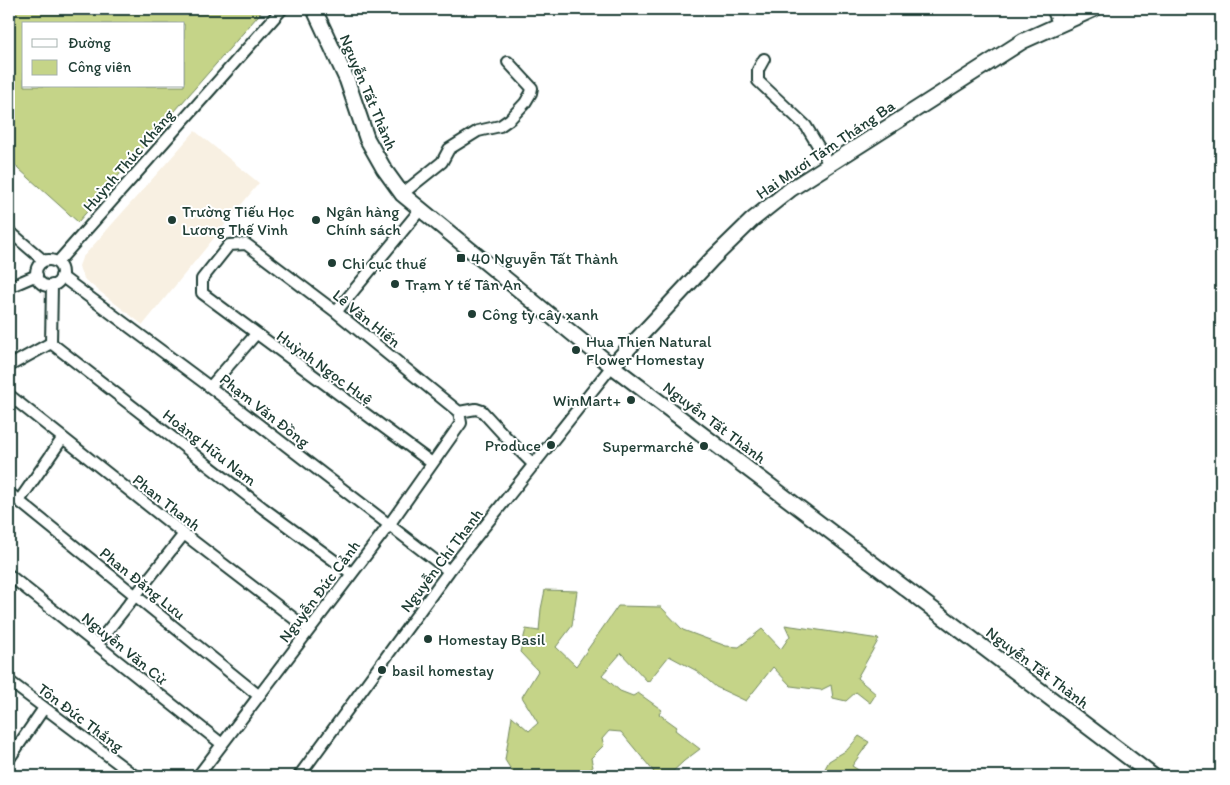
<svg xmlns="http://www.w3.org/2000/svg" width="1230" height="785" font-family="Itim,sans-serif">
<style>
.built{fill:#f8f0e2}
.green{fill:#c5d488;stroke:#72885e;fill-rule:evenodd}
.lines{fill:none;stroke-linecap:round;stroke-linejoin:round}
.street-casing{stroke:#1f3d34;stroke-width:14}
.secondary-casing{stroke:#1f3d34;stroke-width:18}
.street{stroke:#fff;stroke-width:10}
.secondary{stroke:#fff;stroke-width:14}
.poi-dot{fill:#1f3d34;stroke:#fff;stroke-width:2}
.labels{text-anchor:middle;stroke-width:4;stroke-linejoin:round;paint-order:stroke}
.street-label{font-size:16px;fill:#1f3d34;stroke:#fff}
.poi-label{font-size:16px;fill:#1f3d34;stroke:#fff;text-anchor:start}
</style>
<rect width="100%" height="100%" fill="#fff"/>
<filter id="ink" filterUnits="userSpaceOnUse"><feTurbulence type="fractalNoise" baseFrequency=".02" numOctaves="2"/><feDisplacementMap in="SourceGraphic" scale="10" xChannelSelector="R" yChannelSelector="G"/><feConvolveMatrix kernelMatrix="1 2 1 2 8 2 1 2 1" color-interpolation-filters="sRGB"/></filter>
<g filter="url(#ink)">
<path class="built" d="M 195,131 L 259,183 L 143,325 L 85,280 L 81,273 L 79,266 L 82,258 Z"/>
<path class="green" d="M 9,9 L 264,9 L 78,222 L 9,160 ZM 24,24 L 184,24 L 184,86 L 24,86 Z
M 545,590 L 577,591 L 572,626 L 556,647 L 576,666 L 618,606 L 661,607 L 683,630 L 726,646 L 739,647 L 762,629 L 781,649 L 790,636 L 785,625 L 879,639 L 857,678 L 876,694 L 870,703 L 856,692 L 846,701 L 833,698 L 831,685 L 821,690 L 791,686 L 773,667 L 746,701 L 716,687 L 697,671 L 669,656 L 648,682 L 621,653 L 602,675 L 620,691 L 633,696 L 638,693 L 662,710 L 659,714 L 677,727 L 675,730 L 700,749 L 684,761 L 668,776 L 646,776 L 654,772 L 621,732 L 609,731 L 602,739 L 604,745 L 591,758 L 593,767 L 580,776 L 515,776 L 505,760 L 512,716 L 529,731 L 538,723 L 522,697 L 538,671 L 520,652 L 526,629 L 539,631 L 541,609 Z
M 859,736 L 869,742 L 852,766 L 868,776 L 821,776 L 829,761 L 847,750 Z"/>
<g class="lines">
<g class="street-casing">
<path id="street" d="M 1052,9 L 1059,25
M 764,59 L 758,70 L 758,81 L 806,126 L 829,164
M 402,194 L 442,162 L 449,149 L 478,131 L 500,126 L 510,119 L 525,103 L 531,93 L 532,88 L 508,62
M 9,231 L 44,261
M36 273a13 13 0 1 1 26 0a13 13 0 1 1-26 0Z
M 57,263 L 282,9
M 61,276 L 210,387 L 449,571
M 9,287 L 37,275
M 336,312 L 420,210
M 51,343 L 263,508 L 351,573
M 51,343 L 52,285
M 9,366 L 51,343
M 210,387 L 256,334
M 9,395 L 184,534 L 309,630
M 459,412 L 476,409 L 482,411 L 504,435 L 534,465
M 9,493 L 258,695
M 19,501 L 62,439
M 9,575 L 222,744
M 97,644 L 184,534
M 9,681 L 135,776
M 9,759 L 44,708
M 198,776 L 389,525 L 461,423 L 459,412 L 336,312 L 246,244 L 229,245 L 202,279 L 202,293 L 432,463
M 299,776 L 449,571 L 612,366"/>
</g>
<g class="secondary-casing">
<path id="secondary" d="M 314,9 L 347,80 L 367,139 L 384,169 L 402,194 L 612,366 L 1153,776
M 612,366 L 712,259 L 752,220 L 791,189 L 1023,41 L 1094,9"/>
</g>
<use href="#street" class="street"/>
<use href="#secondary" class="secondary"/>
</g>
</g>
<g class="poi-dot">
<circle cx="172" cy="220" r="5"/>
<circle cx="316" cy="220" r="5"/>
<rect x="456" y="253" width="10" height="10" rx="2.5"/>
<circle cx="332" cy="263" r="5"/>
<circle cx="395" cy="284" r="5"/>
<circle cx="472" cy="314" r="5"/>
<circle cx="576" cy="350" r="5"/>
<circle cx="631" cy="400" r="5"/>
<circle cx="551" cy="445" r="5"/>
<circle cx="704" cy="446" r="5"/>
<circle cx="428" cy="639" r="5"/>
<circle cx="382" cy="670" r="5"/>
</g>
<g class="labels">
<g class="street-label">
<text transform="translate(369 92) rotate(67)" y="6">Nguyễn Tất Thành</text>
<text transform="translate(825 149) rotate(-34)" y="6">Hai Mươi Tám Tháng Ba</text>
<text transform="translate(128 160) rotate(-49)" y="6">Huỳnh Thúc Kháng</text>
<text transform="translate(367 318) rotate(39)" y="6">Lê Văn Hiến</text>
<text transform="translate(325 367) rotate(36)" y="6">Huỳnh Ngọc Huệ</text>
<text transform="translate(265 410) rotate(38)" y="6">Phạm Văn Đồng</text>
<text transform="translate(715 422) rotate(37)" y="6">Nguyễn Tất Thành</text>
<text transform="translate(210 447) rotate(38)" y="6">Hoàng Hữu Nam</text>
<text transform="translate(167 502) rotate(38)" y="6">Phan Thanh</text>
<text transform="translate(441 560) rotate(-53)" y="6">Nguyễn Chí Thanh</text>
<text transform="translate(143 583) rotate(39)" y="6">Phan Đăng Lưu</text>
<text transform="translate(319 591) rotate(-53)" y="6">Nguyễn Đức Cảnh</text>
<text transform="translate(125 648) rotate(39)" y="6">Nguyễn Văn Cừ</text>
<text transform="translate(1038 667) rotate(37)" y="6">Nguyễn Tất Thành</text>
<text transform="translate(81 717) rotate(37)" y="6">Tôn Đức Thắng</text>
</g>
<g class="poi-label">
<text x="182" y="217">Trường Tiếu Học<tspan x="182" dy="18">Lương Thế Vinh</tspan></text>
<text x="326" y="217">Ngân hàng<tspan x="326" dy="18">Chính sách</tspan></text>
<text x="471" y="264">40 Nguyễn Tất Thành</text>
<text x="342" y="269">Chi cục thuế</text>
<text x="405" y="290">Trạm Y tế Tân An</text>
<text x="482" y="320">Công ty cây xanh</text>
<text x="586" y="347">Hua Thien Natural<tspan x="586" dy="18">Flower Homestay</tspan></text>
<text x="621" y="406" text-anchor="end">WinMart+</text>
<text x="541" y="451" text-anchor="end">Produce</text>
<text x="694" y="452" text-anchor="end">Supermarché</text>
<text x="438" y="645">Homestay Basil</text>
<text x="392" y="676">basil homestay</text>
</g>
</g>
<rect width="1230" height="785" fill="none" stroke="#fff" stroke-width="30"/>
<rect x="15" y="15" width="1200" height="755" fill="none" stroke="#1f3d34" stroke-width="2" filter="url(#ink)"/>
<rect x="22" y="22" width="162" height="65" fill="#ffffff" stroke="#a5b1ae"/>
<rect x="32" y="39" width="25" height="8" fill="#ffffff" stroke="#a5b1ae"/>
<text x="68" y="48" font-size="15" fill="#1f3d34">Đường</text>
<rect x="32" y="60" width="25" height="15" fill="#c5d488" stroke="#a5b1ae"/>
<text x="68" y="72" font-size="15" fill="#1f3d34">Công viên</text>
</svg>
